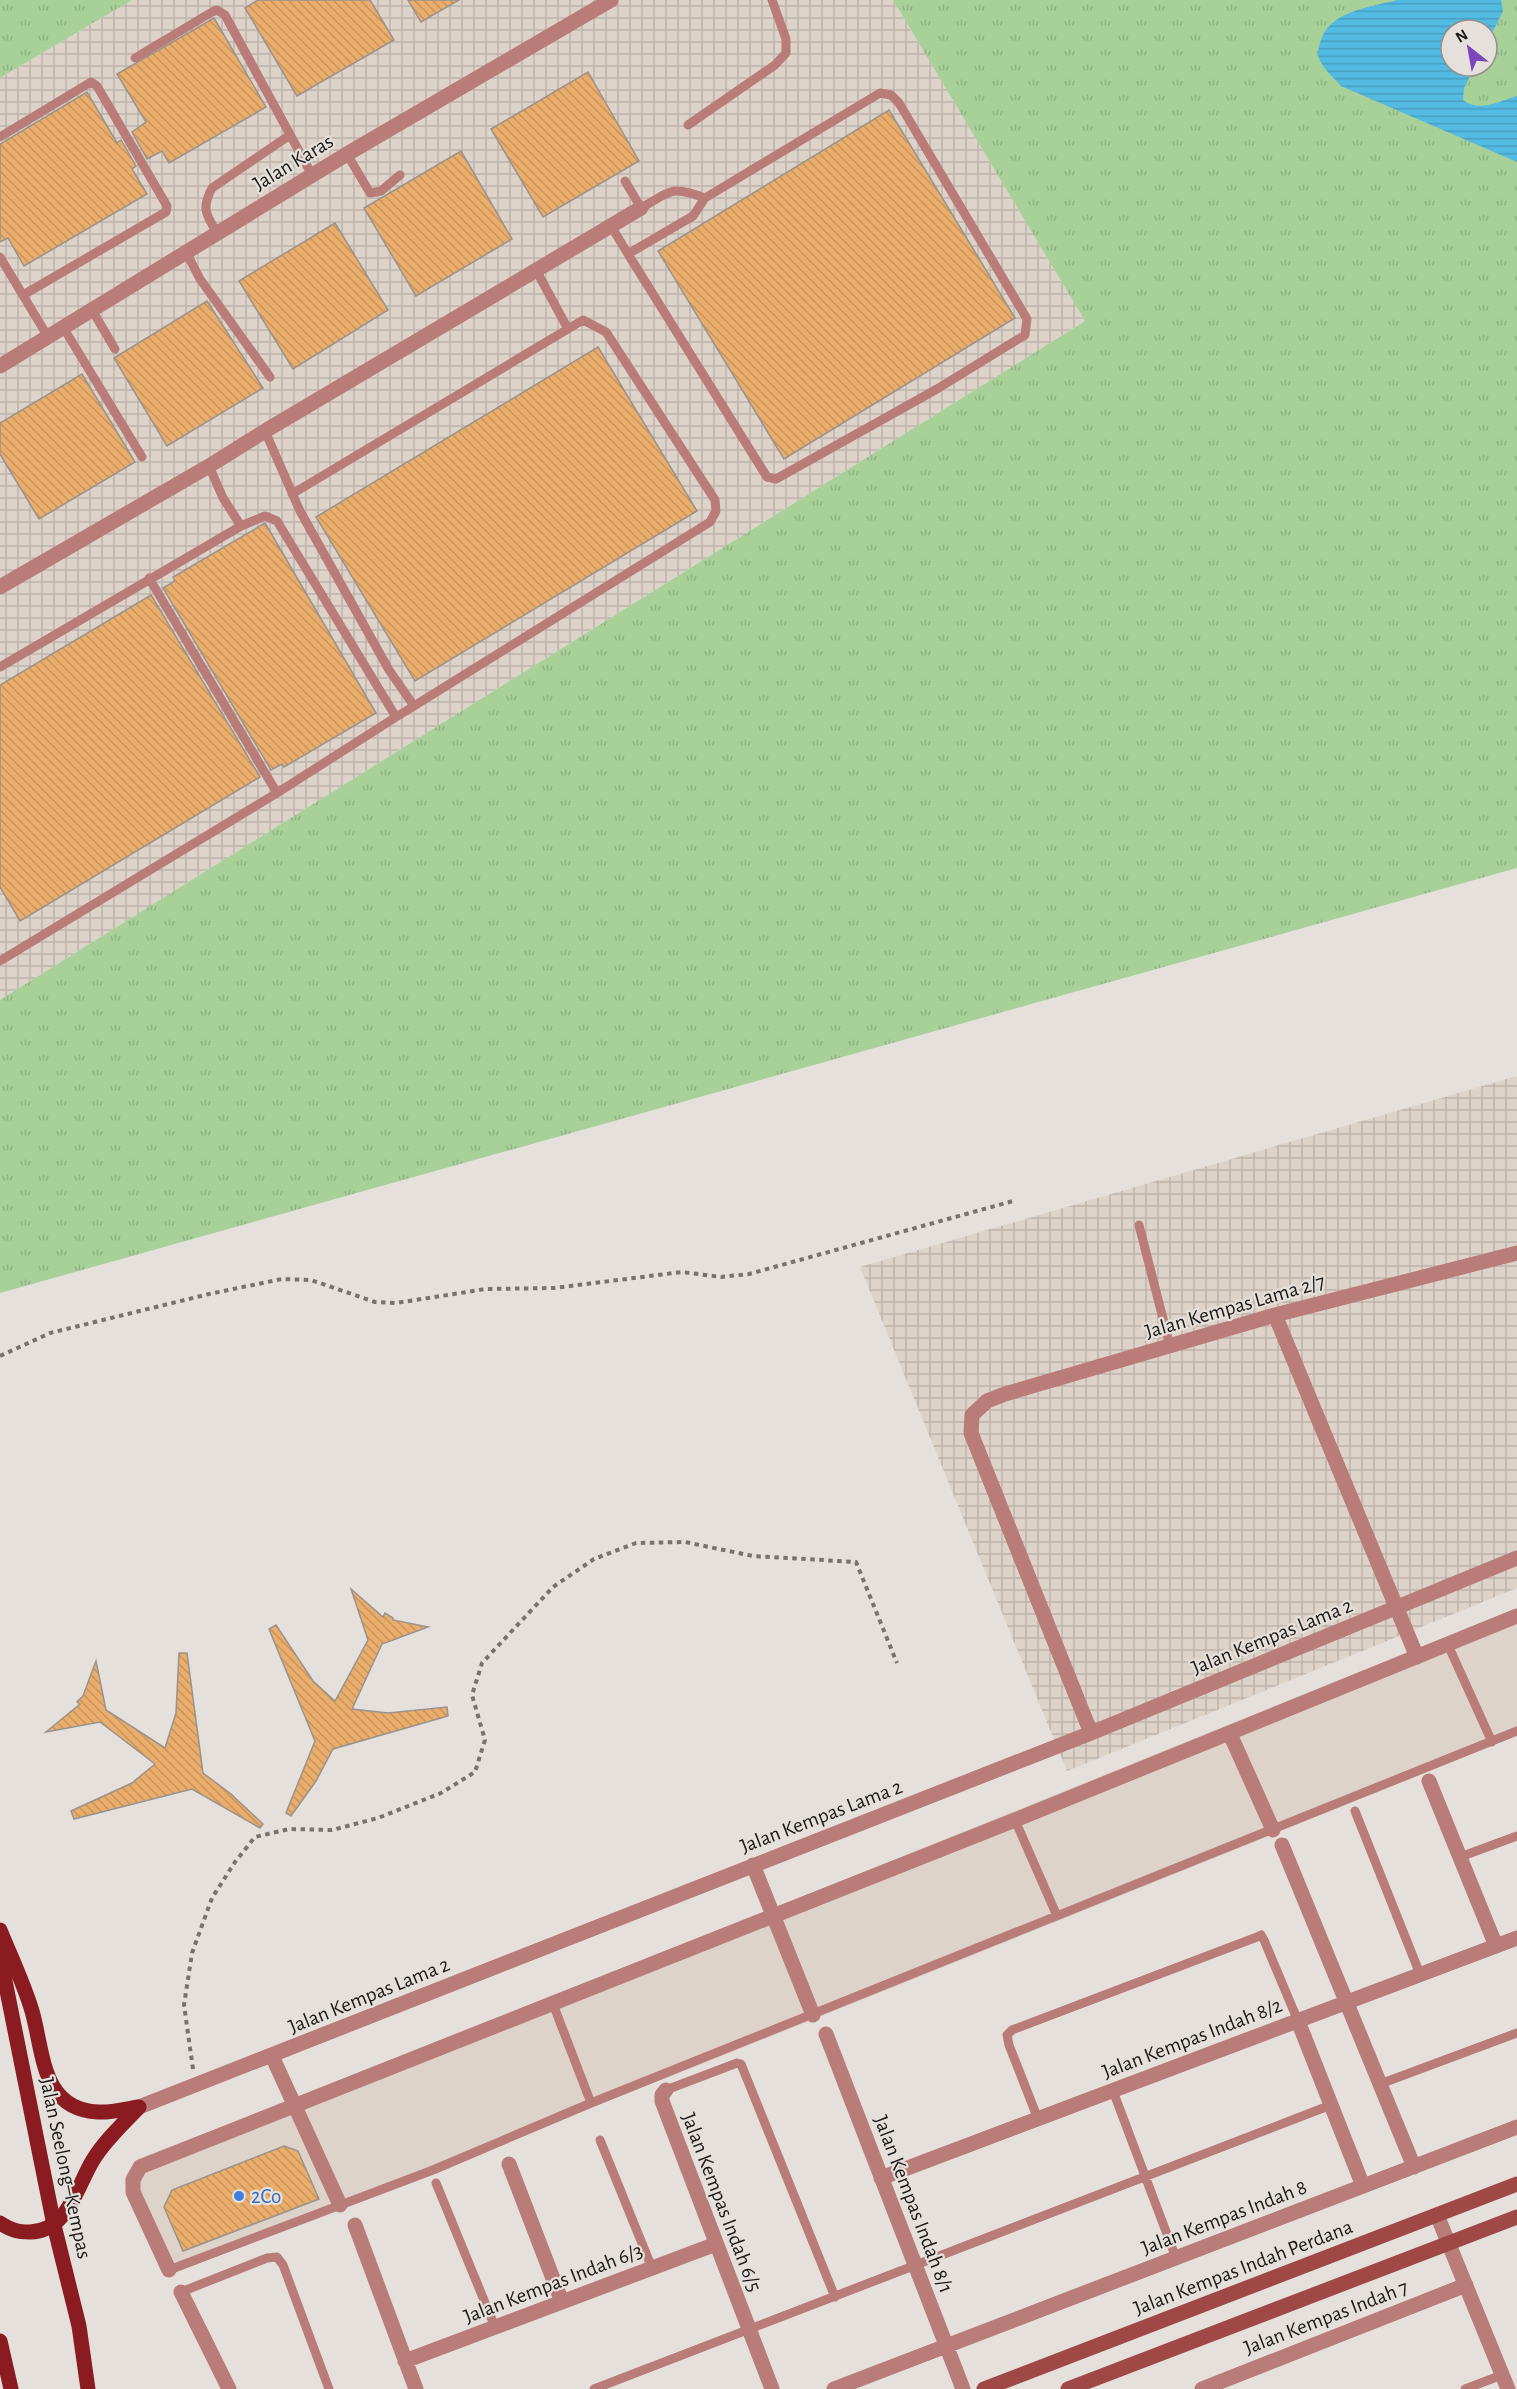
<svg xmlns="http://www.w3.org/2000/svg" width="1517" height="2389" font-family="'Alegreya Sans',sans-serif">
<style>
.built{fill:#ddd3c8}
.industrial{fill:url(#industrial-grid)}
.grass{fill:url(#grass-tufts);fill-rule:evenodd}
.water{fill:url(#water-rules)}
.building{fill:url(#building-back-hatch);stroke:#98938f;stroke-width:1.5}
.lines{fill:none;stroke-linecap:round;stroke-linejoin:round}
.path{stroke:#76736f;stroke-width:4;stroke-dasharray:4.5 4.5;stroke-linecap:butt}
.lane{stroke:#b97c78;stroke-width:9}
.street{stroke:#b97c78;stroke-width:15}
.secondary{stroke:#9f4846;stroke-width:15}
.primary{stroke:#891b21;stroke-width:15}
.shop-dot{fill:#3f7fe0;stroke:#e5e0db;stroke-width:2}
.labels{text-anchor:middle;stroke-width:4.5;stroke-linejoin:round;paint-order:stroke}
.street-label{font-size:21px;fill:#1a1816;stroke:#e5e0db}
.shop-label{font-size:21px;fill:#366cbe;stroke:#e5e0db;text-anchor:start}
</style>
<defs>
<pattern id="industrial-grid" width="8" height="8" patternUnits="userSpaceOnUse" patternTransform="scale(1.5)"><rect width="8" height="8" fill="#ddd3c8"/><path d="M0 4h8M4 0v8" fill="none" stroke="#bdb4ab"/></pattern>
<pattern id="grass-tufts" width="24" height="20" patternUnits="userSpaceOnUse" patternTransform="scale(1.5)"><rect width="24" height="20" fill="#a8d19a"/><path d="M3 7l-1-3M5 7V3M7 7l1-3M15 17l-1-3M17 17v-4M19 17l1-3" fill="none" stroke="#90b384"/></pattern>
<pattern id="water-rules" width="6" height="5" patternUnits="userSpaceOnUse" patternTransform="scale(1.5)"><rect width="6" height="5" fill="#53bae2"/><path d="M0 2.5h6" fill="none" stroke="#489fc1"/></pattern>
<pattern id="building-back-hatch" width="6" height="6" patternUnits="userSpaceOnUse" patternTransform="scale(1.5)"><rect width="6" height="6" fill="#ebad6b"/><path d="M-1 5l2 2M0 0l6 6M5-1l2 2" fill="none" stroke="#c9945c"/></pattern>
</defs>
<rect width="100%" height="100%" fill="#e5e0db"/>
<path class="built" d="M 1517,1608 L 1517,1736 L 800,2025 L 165,2277 L 126,2193 L 125,2176 L 137,2159 L 366,2073 Z"/>
<path class="industrial" d="M 132,0 L 893,0 L 1085,321 L 0,1000 L 0,78 Z
M 1517,1076 L 1517,1588 L 1067,1771 L 860,1267 Z"/>
<path class="grass" d="M 0,0 L 132,0 L 0,78 Z
M 893,0 L 1517,0 L 1517,868 L 0,1293 L 0,1000 L 1085,321 ZM 1451,30 L 1487,30 L 1487,66 L 1451,66 Z"/>
<path class="water" d="M 1397,0 L 1501,0 L 1503,11 L 1487,43 L 1487,30 L 1451,30 L 1451,66 L 1475,66 L 1464,88 L 1463,100 C 1480,113 1499,101 1517,96 L 1517,162 L 1341,86 C 1333,77 1322,68 1318,56 C 1317,52 1319,48 1320,43 C 1329,10 1369,8 1397,0 Z"/>
<path class="building" d="M 258,0 L 370,0 L 394,40 L 297,96 L 245,8 Z
M 408,0 L 459,0 L 421,22 Z
M 214,18 L 266,107 L 169,163 L 162,151 L 147,159 L 132,132 L 146,122 L 117,74 Z
M 588,72 L 639,161 L 543,217 L 491,129 Z
M 87,92 L 117,143 L 121,140 L 136,166 L 132,169 L 147,194 L 24,266 L 8,238 L 0,242 L 0,144 Z
M 889,110 L 1015,318 L 784,459 L 658,251 Z
M 461,151 L 512,239 L 416,296 L 364,208 Z
M 335,223 L 388,310 L 293,369 L 239,281 Z
M 207,301 L 263,388 L 167,446 L 114,358 Z
M 598,347 L 697,511 L 415,681 L 316,517 Z
M 82,374 L 135,462 L 39,519 L 0,454 L 0,423 Z
M 265,523 L 376,713 L 284,767 L 282,764 L 271,770 L 163,588 L 175,581 L 173,577 Z
M 151,595 L 260,777 L 20,921 L 0,887 L 0,685 Z
M 351,1589 L 383,1617 L 385,1613 L 393,1618 L 393,1620 L 428,1627 L 382,1644 L 352,1709 L 388,1713 L 447,1707 L 448,1716 L 333,1749 L 316,1781 L 291,1816 L 286,1813 L 315,1741 L 269,1629 L 276,1625 L 313,1681 L 335,1701 L 368,1640 Z
M 179,1653 L 187,1653 L 203,1773 L 231,1794 L 263,1824 L 260,1828 L 192,1789 L 74,1819 L 71,1811 L 132,1783 L 155,1764 L 100,1722 L 46,1732 L 80,1704 L 77,1702 L 83,1696 L 96,1661 L 106,1710 L 165,1748 L 176,1713 Z
M 284,2146 L 298,2151 L 319,2199 L 183,2251 L 164,2207 L 172,2190 Z"/>
<g class="lines">
<path class="path" d="M 0,1356 L 50,1333 L 209,1294 L 282,1279 L 311,1280 L 375,1302 L 396,1303 L 486,1289 L 554,1288 L 682,1272 L 721,1277 L 749,1274 L 1013,1201
M 193,2069 L 184,2005 L 192,1953 L 212,1898 L 235,1862 L 255,1837 L 289,1829 L 332,1830 L 378,1818 L 441,1793 L 475,1772 L 485,1740 L 472,1695 L 482,1663 L 553,1587 L 594,1559 L 636,1543 L 685,1542 L 753,1556 L 856,1562 L 897,1663"/>
<path class="lane" d="M 135,58 L 212,12 L 217,10 L 225,15 L 312,175
M 688,125 L 775,65 L 786,53 L 786,39 L 772,0
M 0,137 L 91,82 L 97,86 L 167,206 L 166,212 L 23,295
M 347,154 L 370,193 L 381,191 L 400,175
M 625,181 L 641,208 C 671,191 671,185 705,198 L 880,93 L 891,95 L 899,103 L 1027,319 L 1025,335 L 937,389 L 776,479 L 767,477 L 628,254 L 693,216 L 705,198
M 611,226 L 628,254
M 217,233 C 206,214 201,209 212,188 L 290,135
M 186,252 L 200,279 L 270,377
M 0,257 L 48,337
M 536,270 L 568,329
M 92,310 L 115,349
M 63,327 L 142,457
M 265,431 C 277,458 288,484 300,511 L 389,670 L 414,706 L 710,522 L 716,511 L 715,500 L 606,332 L 583,320 L 292,494
M 241,526 L 265,516 L 277,521 L 396,717 L 277,793
M 0,667 L 241,526 L 223,498 L 209,466
M 396,717 L 414,706
M 0,961 L 277,793 L 149,578
M 1139,1225 L 1170,1346
M 1448,1645 L 1492,1742
M 1355,1811 L 1420,1974
M 1015,1820 L 1057,1916
M 1460,1857 L 1517,1836
M 553,2004 L 591,2103
M 1380,2084 L 1517,2033
M 666,2090 L 737,2063 L 741,2064 L 835,2297
M 1113,2091 L 1176,2258
M 1038,2119 L 1009,2045 L 1007,2035 L 1012,2030 L 1257,1937 L 1261,1935 L 1264,1940 L 1298,2021
M 600,2140 L 652,2268
M 436,2183 L 495,2327
M 169,2270 L 433,2170 L 591,2103 L 1517,1731
M 181,2292 L 267,2258 L 277,2257 L 283,2265 L 329,2389
M 594,2389 L 1331,2105
M 1465,2389 L 1502,2375"/>
<path class="street" d="M 0,366 L 347,154 L 611,0
M 0,587 L 209,466 L 265,431 L 641,208
M 1275,1315 L 1417,1657
M 1091,1733 L 971,1433 L 972,1415 L 987,1401 L 1005,1394 L 1275,1315 L 1517,1253
M 1230,1734 L 1273,1830
M 1429,1781 L 1496,1946
M 1282,1845 L 1414,2167
M 753,1865 L 813,2015
M 1298,2021 L 1363,2186
M 826,2034 L 963,2389
M 272,2056 L 340,2205
M 666,2090 L 662,2095 L 662,2101 L 772,2389
M 139,2107 L 1091,1733 L 1517,1558
M 509,2164 L 562,2302
M 881,2178 L 1517,1938
M 1437,2215 L 1508,2389
M 355,2225 L 416,2389
M 169,2270 L 133,2192 L 133,2180 L 140,2167 L 1015,1820 L 1517,1616
M 181,2292 L 229,2389
M 405,2361 L 716,2244
M 834,2389 L 1517,2127
M 1202,2389 L 1466,2285"/>
<path class="secondary" d="M 984,2389 L 1517,2184
M 1068,2389 L 1517,2217"/>
<path class="primary" d="M 0,1930 C 11,1957 24,1984 32,2011 C 44,2053 41,2109 98,2112 C 111,2113 125,2109 139,2107
M 0,1956 L 54,2225 L 79,2326 L 88,2389
M 0,2223 C 11,2230 17,2232 30,2232 C 68,2231 77,2186 93,2160 C 105,2140 123,2124 139,2107
M 0,2341 L 11,2389"/>
</g>
<circle class="shop-dot" cx="239" cy="2196" r="6"/>
<g class="labels">
<g class="street-label">
<text transform="translate(293 162) rotate(-31)" y="7">Jalan Karas</text>
<text transform="translate(1235 1306) rotate(-16)" y="7">Jalan Kempas Lama 2/7</text>
<text transform="translate(1272 1636) rotate(-22)" y="7">Jalan Kempas Lama 2</text>
<text transform="translate(821 1816) rotate(-21)" y="7">Jalan Kempas Lama 2</text>
<text transform="translate(369 1995) rotate(-22)" y="7">Jalan Kempas Lama 2</text>
<text transform="translate(1192 2038) rotate(-21)" y="7">Jalan Kempas Indah 8/2</text>
<text transform="translate(66 2168) rotate(78)" y="7">Jalan Seelong–Kempas</text>
<text transform="translate(722 2202) rotate(69)" y="7">Jalan Kempas Indah 6/5</text>
<text transform="translate(914 2204) rotate(69)" y="7">Jalan Kempas Indah 8/1</text>
<text transform="translate(1224 2217) rotate(-21)" y="7">Jalan Kempas Indah 8</text>
<text transform="translate(1243 2267) rotate(-21)" y="7">Jalan Kempas Indah Perdana</text>
<text transform="translate(553 2283) rotate(-21)" y="7">Jalan Kempas Indah 6/3</text>
<text transform="translate(1326 2317) rotate(-21)" y="7">Jalan Kempas Indah 7</text>
</g>
<g class="shop-label">
<text x="251" y="2203">2Co</text>
</g>
</g>
<g transform="translate(1469 48) rotate(329)"><circle r="28" fill="#e5e0db" stroke="#94908c" stroke-width="1.5"/>
<path d="M0-4.5L10 22L0 15L-10 22Z" fill="#7c45bc"/>
<text y="-9" font-size="16" font-weight="bold" text-anchor="middle" fill="#1a1816">N</text>
</g>
</svg>
